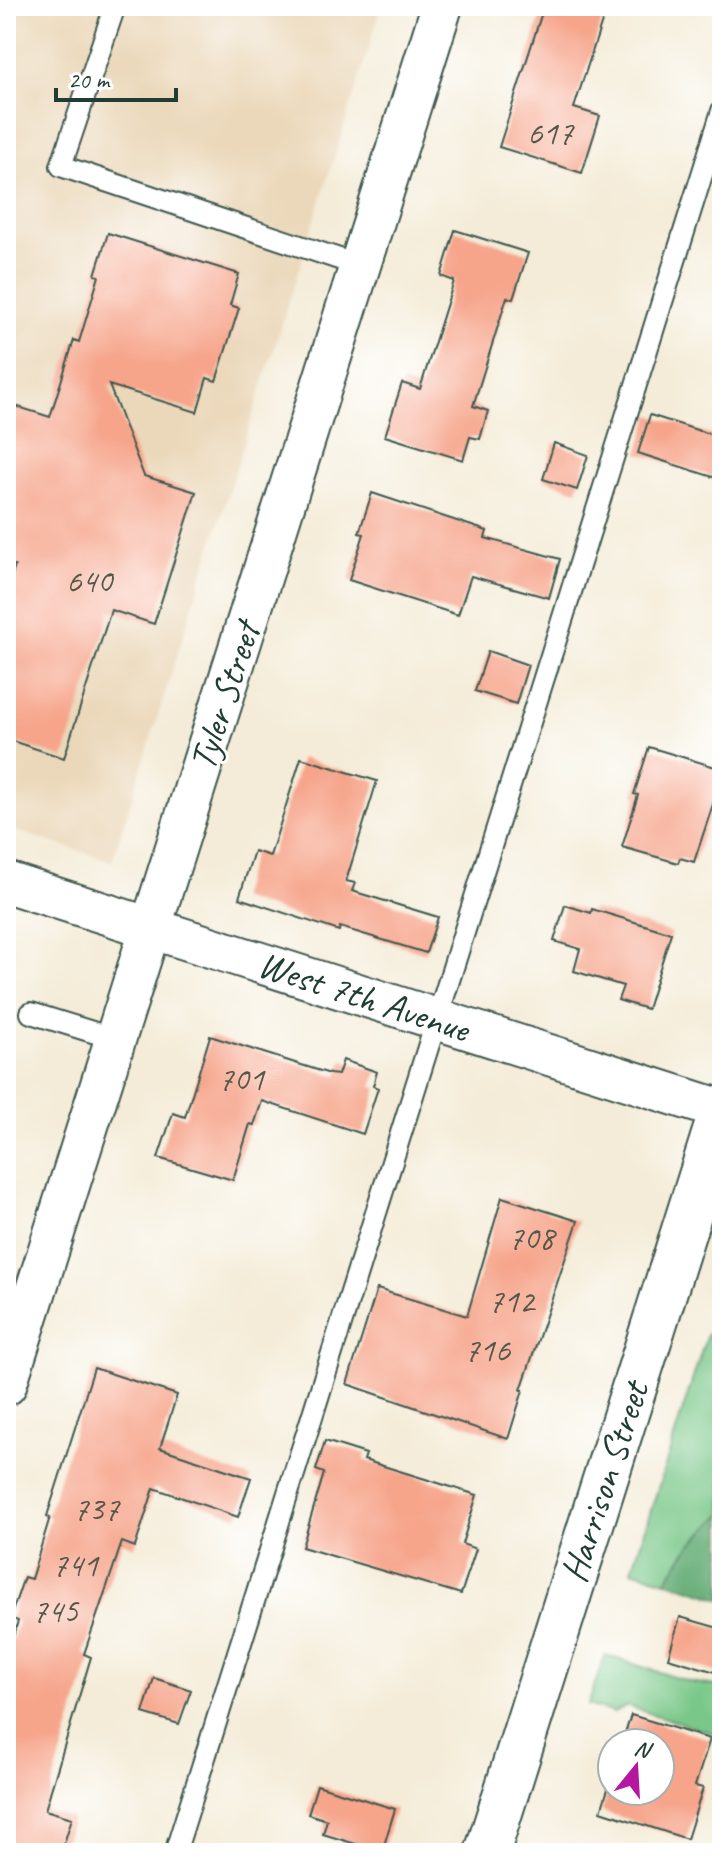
<svg xmlns="http://www.w3.org/2000/svg" width="728" height="1859" font-family="Caveat,sans-serif">
<style>
.built{fill:#ebd8ba}
.green{fill:#7ac889;stroke:#4c825e;stroke-width:2}
.forest{fill:#63ac75;stroke:#417454;stroke-width:2}
.building{fill:#f6a48a}
.lines{fill:none;stroke-linecap:round;stroke-linejoin:round}
.service-casing{stroke:#3f574d;stroke-width:24}
.minor-casing{stroke:#3f574d;stroke-width:44}
.tertiary-casing{stroke:#3f574d;stroke-width:48}
.service{stroke:#fff;stroke-width:20}
.minor{stroke:#fff;stroke-width:40}
.tertiary{stroke:#fff;stroke-width:44}
.labels{text-anchor:middle;stroke-width:6;stroke-linejoin:round;paint-order:stroke}
.number-label{font-size:34px;fill:#55574a}
.street-label{font-size:38px;fill:#1f3d34;stroke:#fff}
</style>
<rect width="100%" height="100%" fill="#fff"/>
<filter id="ink" filterUnits="userSpaceOnUse"><feTurbulence type="fractalNoise" baseFrequency=".0125" numOctaves="2"/><feDisplacementMap in="SourceGraphic" scale="16" xChannelSelector="R" yChannelSelector="G"/><feConvolveMatrix kernelMatrix="1 2 1 2 8 2 1 2 1" color-interpolation-filters="sRGB"/></filter>
<filter id="wash" filterUnits="userSpaceOnUse"><feTurbulence type="fractalNoise" baseFrequency=".006" numOctaves="4" result="noise"/><feDisplacementMap in="SourceGraphic" scale="32" xChannelSelector="R" yChannelSelector="G"/><feGaussianBlur stdDeviation="1.8" result="paint"/><feColorMatrix in="noise" values="0 0 0 0 0 0 0 0 0 0 0 0 0 0 0 0 0 1.4 0 .05"/><feComposite in="paint" operator="in"/></filter>
<g filter="url(#wash)">
<rect width="100%" height="100%" fill="#f4ecd8"/>
<path class="built" d="M 6,6 L 382,6 L 112,861 L 6,828 Z"/>
<path class="green" d="M 707,1334 L 722,1339 L 722,1514 L 690,1546 L 666,1581 L 632,1570 Z
M 605,1655 L 690,1682 L 722,1687 L 722,1736 L 627,1706 L 614,1713 L 588,1705 Z"/>
<path class="forest" d="M 722,1514 L 722,1599 L 666,1581 L 690,1546 Z"/>
<g id="blocks">
<path class="building" d="M 544,6 L 607,6 L 574,108 L 600,116 L 582,173 L 499,147 Z
M 455,230 L 528,253 L 513,299 L 507,297 L 473,406 L 488,411 L 480,439 L 470,437 L 463,460 L 385,436 L 402,383 L 420,389 L 454,281 L 441,276 Z
M 108,233 L 239,274 L 230,305 L 239,308 L 216,381 L 207,378 L 197,412 L 109,385 L 144,476 L 196,492 L 154,624 L 111,610 L 64,758 L 6,739 L 6,594 L 15,566 L 6,563 L 6,403 L 50,417 L 74,340 L 79,342 L 99,276 L 95,275 Z
M 650,415 L 722,438 L 722,480 L 638,453 Z
M 554,443 L 588,455 L 577,490 L 543,479 Z
M 372,493 L 487,531 L 485,538 L 560,559 L 549,598 L 471,576 L 458,615 L 349,580 L 364,534 L 359,533 Z
M 488,651 L 528,665 L 516,704 L 475,691 Z
M 649,747 L 722,769 L 722,777 L 694,862 L 680,858 L 678,863 L 622,847 L 638,795 L 634,794 Z
M 301,758 L 377,781 L 346,881 L 355,883 L 352,891 L 438,917 L 426,953 L 340,927 L 339,931 L 239,898 L 254,851 L 270,856 Z
M 565,905 L 591,913 L 592,909 L 671,933 L 647,1009 L 618,1000 L 623,986 L 574,971 L 580,949 L 554,941 Z
M 210,1036 L 330,1074 L 338,1075 L 343,1060 L 377,1072 L 373,1086 L 378,1088 L 363,1134 L 262,1101 L 254,1125 L 250,1124 L 233,1180 L 158,1158 L 173,1113 L 185,1117 Z
M 502,1197 L 578,1221 L 521,1390 L 523,1390 L 508,1439 L 347,1384 L 377,1289 L 467,1316 Z
M 94,1368 L 177,1395 L 160,1448 L 251,1478 L 238,1517 L 154,1488 L 135,1547 L 122,1542 L 84,1654 L 91,1657 L 45,1810 L 72,1818 L 61,1853 L 6,1853 L 6,1659 L 18,1621 L 10,1618 L 24,1577 L 31,1579 L 50,1517 L 47,1516 Z
M 325,1441 L 366,1454 L 364,1460 L 477,1495 L 462,1544 L 476,1549 L 461,1594 L 302,1547 L 324,1473 L 316,1470 Z
M 680,1617 L 722,1629 L 722,1674 L 668,1658 Z
M 154,1678 L 191,1690 L 179,1724 L 143,1713 Z
M 631,1715 L 710,1739 L 695,1786 L 703,1788 L 687,1839 L 601,1811 L 612,1776 L 612,1791 L 660,1791 L 660,1743 L 622,1743 Z
M 317,1785 L 395,1809 L 382,1852 L 323,1834 L 327,1820 L 308,1814 Z"/>
</g>
</g>
<g filter="url(#ink)">
<use href="#blocks" fill-opacity="0" stroke="#3f574d" stroke-width="2"/>
<g class="lines">
<g class="service-casing">
<path id="service" d="M 115,6 L 61,166 L 360,266
M 31,1013 L 115,1039
M 175,1853 L 722,111"/>
</g>
<g class="minor-casing">
<path id="minor" d="M 6,882 L 722,1110
M 6,1385 L 442,6"/>
</g>
<g class="tertiary-casing">
<path id="tertiary" d="M 487,1853 L 722,1110"/>
</g>
<use href="#service" class="service"/>
<use href="#minor" class="minor"/>
<use href="#tertiary" class="tertiary"/>
</g>
</g>
<g class="labels">
<g class="number-label">
<text x="550" y="144">617</text>
<text x="89" y="592">640</text>
<text x="241" y="1090">701</text>
<text x="531" y="1249">708</text>
<text x="511" y="1312">712</text>
<text x="487" y="1361">716</text>
<text x="96" y="1520">737</text>
<text x="75" y="1576">741</text>
<text x="55" y="1622">745</text>
</g>
<g class="street-label">
<text transform="translate(224 696) rotate(-72)" y="13">Tyler Street</text>
<text transform="translate(364 996) rotate(18)" y="13">West 7th Avenue</text>
<text transform="translate(604 1482) rotate(-72)" y="13">Harrison Street</text>
</g>
</g>
<rect width="728" height="1859" fill="none" stroke="#fff" stroke-width="32"/>
<g transform="translate(636 1767) rotate(18)"><circle r="38" fill="#ffffff" stroke="#a5b1ae" stroke-width="2"/>
<path d="M0-6L14 30L0 20L-14 30Z" fill="#b5179e"/>
<text y="-12" font-size="22" font-weight="bold" text-anchor="middle" fill="#1f3d34">N</text>
</g>
<path d="M56 88v12h120v-12" fill="none" stroke="#1f3d34" stroke-width="4"/>
<text x="68" y="88" font-size="24" fill="#1f3d34" stroke="#ffffff" stroke-width="6" paint-order="stroke">20 m</text>
</svg>
